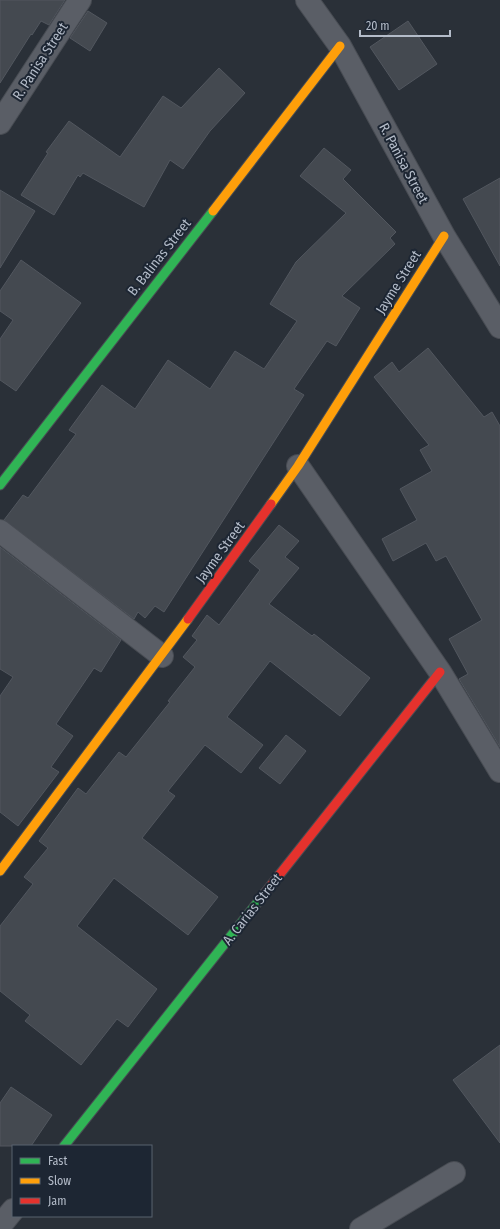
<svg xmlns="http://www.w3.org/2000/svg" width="500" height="1229" font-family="'Fira Sans Condensed',sans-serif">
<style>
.building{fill:#444950;stroke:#52575f}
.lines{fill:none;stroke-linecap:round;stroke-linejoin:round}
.street-casing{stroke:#484c53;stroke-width:24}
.fast-casing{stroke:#484c53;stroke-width:11}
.slow-casing{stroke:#484c53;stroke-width:11}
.jam-casing{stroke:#484c53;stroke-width:11}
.street{stroke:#5a5e66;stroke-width:22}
.fast{stroke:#30b455;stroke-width:9}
.slow{stroke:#ff9f0a;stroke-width:9}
.jam{stroke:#e5322d;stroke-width:9}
.labels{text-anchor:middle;stroke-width:4;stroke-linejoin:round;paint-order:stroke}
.street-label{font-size:14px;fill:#b4bcc9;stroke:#1d2633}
</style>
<rect width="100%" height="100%" fill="#2a3038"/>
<path class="building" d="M 0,0 L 65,0 L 49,25 L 41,21 L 32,35 L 31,34 L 0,83 Z
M 88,11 L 107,23 L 90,51 L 70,38 Z
M 408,21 L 437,64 L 399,90 L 370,47 Z
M 219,68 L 245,93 L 210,131 L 183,169 L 170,160 L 144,207 L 83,173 L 80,177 L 78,175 L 54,215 L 21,195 L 48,153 L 46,152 L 69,121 L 120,157 L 163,96 L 181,108 Z
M 324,148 L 351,170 L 343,179 L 396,232 L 390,238 L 395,244 L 342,296 L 360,308 L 336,346 L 327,341 L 294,389 L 304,395 L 164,612 L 155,606 L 145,618 L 138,612 L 134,619 L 4,520 L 23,495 L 28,498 L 76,434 L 69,430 L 102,385 L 135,409 L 168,360 L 210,389 L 235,351 L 264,369 L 297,321 L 270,304 L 296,262 L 346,213 L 300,176 Z
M 500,178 L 500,266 L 463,199 Z
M 0,190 L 35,211 L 0,268 Z
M 21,260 L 81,303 L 16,391 L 0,380 L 0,339 L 13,320 L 0,311 L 0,291 Z
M 428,348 L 484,417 L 492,412 L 500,426 L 500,747 L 459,679 L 468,674 L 449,639 L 482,620 L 446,556 L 436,561 L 426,543 L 393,561 L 382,539 L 417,520 L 400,489 L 432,471 L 420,450 L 429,445 L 374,377 L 392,362 L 399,372 Z
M 279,525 L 299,541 L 285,557 L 299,568 L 269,604 L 312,636 L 314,634 L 370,678 L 340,716 L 270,661 L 227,717 L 263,745 L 241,773 L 205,745 L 168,791 L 175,796 L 142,838 L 218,897 L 188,935 L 114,878 L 77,926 L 157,989 L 128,1027 L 117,1019 L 81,1065 L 25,1021 L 30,1015 L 0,991 L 0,926 L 33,884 L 24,877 L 48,848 L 39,841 L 78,788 L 86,794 L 119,752 L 126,757 L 170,702 L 168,701 L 195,667 L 183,657 L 197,640 L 192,636 L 207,615 L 219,625 L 260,570 L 249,561 Z
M 0,547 L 121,640 L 101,672 L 94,668 L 56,724 L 73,736 L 51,767 L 59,772 L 18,826 L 0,812 L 0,696 L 13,677 L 0,669 Z
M 286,735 L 306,751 L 280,784 L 259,768 Z
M 500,1045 L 500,1143 L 453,1080 Z
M 11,1087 L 52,1115 L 31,1146 L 0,1146 L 0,1103 Z"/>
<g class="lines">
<g class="street-casing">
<path id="street" d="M 307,0 L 340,46 L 444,236 L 500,327
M 0,123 L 80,0
M 298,466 L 440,672 L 500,771
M 0,531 L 162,656
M 0,1226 L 13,1210
M 361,1229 L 454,1173"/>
</g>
<g class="fast-casing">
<path id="fast" d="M 0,485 L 213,211
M 64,1146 L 265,893"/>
</g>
<g class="slow-casing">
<path id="slow" d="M 213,211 L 340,46
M 271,504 L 298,466 L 444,236
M 0,871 L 188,619"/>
</g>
<g class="jam-casing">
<path id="jam" d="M 188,619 L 271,504
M 265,893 L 440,672"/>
</g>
<use href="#street" class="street"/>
<use href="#fast" class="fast"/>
<use href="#slow" class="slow"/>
<use href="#jam" class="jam"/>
</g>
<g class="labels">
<g class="street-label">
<text transform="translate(40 61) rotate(-57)" y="5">R. Panisa Street</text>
<text transform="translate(404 163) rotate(62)" y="5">R. Panisa Street</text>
<text transform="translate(159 257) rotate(-52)" y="5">B. Balinas Street</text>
<text transform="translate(398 282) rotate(-58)" y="5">Jayme Street</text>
<text transform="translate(220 552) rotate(-54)" y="5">Jayme Street</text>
<text transform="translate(252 909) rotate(-52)" y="5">A. Carias Street</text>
</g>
</g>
<rect x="12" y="1145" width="140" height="72" fill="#1d2633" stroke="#59626f"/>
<rect x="20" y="1158" width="20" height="6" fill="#30b455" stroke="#59626f"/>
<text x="48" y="1165" font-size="12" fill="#b4bcc9">Fast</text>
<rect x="20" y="1178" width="20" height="6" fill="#ff9f0a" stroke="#59626f"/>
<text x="48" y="1185" font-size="12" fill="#b4bcc9">Slow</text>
<rect x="20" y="1198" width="20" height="6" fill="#e5322d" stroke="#59626f"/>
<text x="48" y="1205" font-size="12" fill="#b4bcc9">Jam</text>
<path d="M360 30v6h90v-6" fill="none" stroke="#b4bcc9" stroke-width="2"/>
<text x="366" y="30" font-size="12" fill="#b4bcc9" stroke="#1d2633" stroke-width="3" paint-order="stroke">20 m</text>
</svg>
